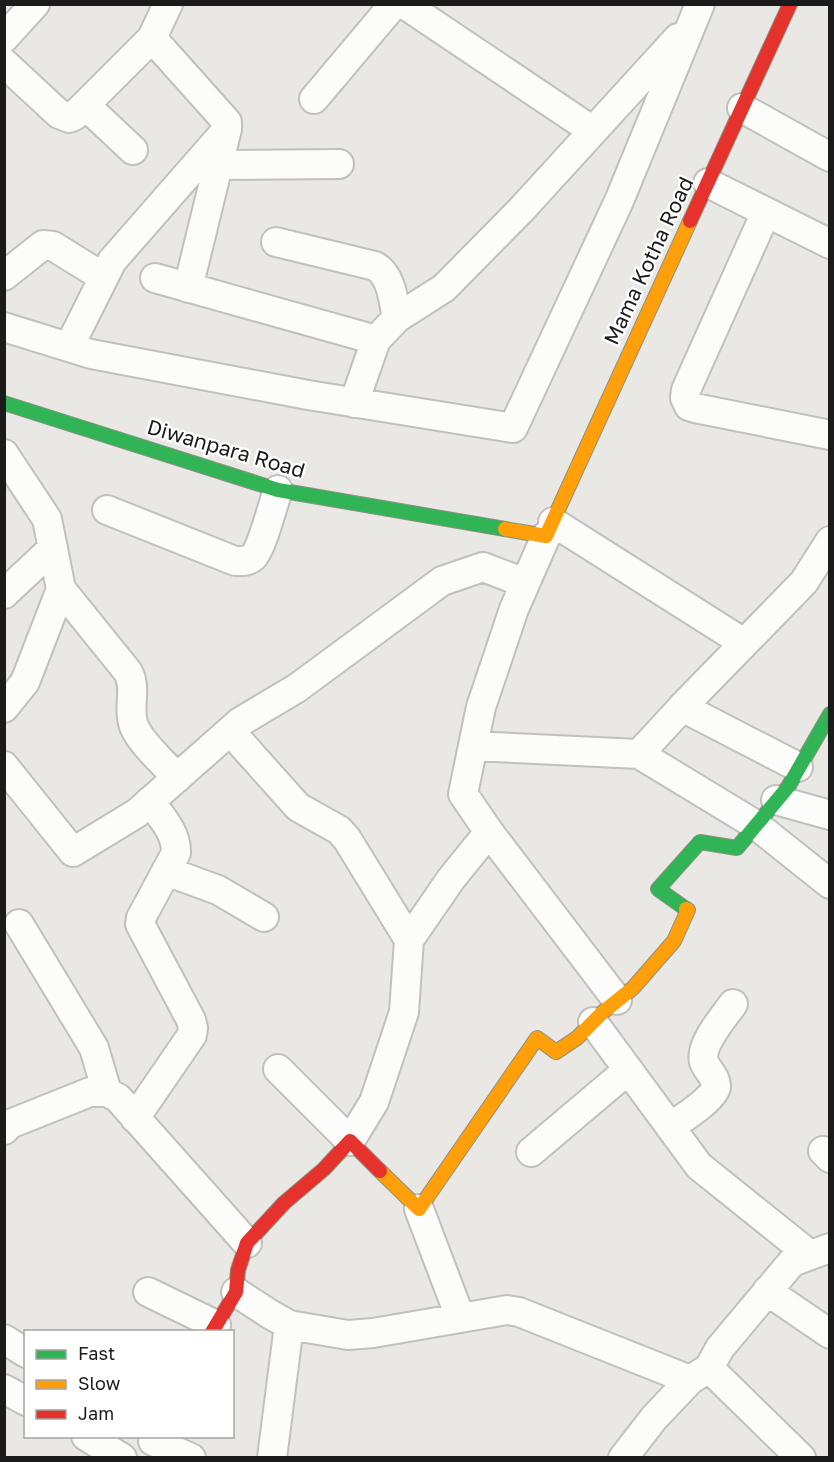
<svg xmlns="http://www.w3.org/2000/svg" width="834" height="1462" font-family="'Golos Text',sans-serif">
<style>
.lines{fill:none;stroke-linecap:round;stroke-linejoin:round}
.street-casing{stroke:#c1c0be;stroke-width:32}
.fast-casing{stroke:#8f917e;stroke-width:16}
.slow-casing{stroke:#8f917e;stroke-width:16}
.jam-casing{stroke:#8f917e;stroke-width:16}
.street{stroke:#fcfcfb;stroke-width:28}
.fast{stroke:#30b455;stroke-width:14}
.slow{stroke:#ff9f0a;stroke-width:14}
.jam{stroke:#e5322d;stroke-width:14}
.labels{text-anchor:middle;stroke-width:4.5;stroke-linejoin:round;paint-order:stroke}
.street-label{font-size:21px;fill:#1b1b1b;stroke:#fff}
</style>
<rect width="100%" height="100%" fill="#eae8e4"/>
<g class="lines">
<g class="street-casing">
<path id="street" d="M 404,4 L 593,131
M 4,38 L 35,4
M 152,38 L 227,122 L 227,129 L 188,288
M 4,63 L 59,114 L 69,118 L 74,116 L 152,38 L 168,4
M 314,99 L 394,4
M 85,105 L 133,150
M 742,108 L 830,157
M 218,165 L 339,164
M 708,183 L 830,244
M 766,212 L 686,390 L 685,398 L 689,406 L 695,408 L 830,435
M 276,242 L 375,266 C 392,276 393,300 397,318
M 4,276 L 43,245 L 53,246 L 103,277
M 155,278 L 376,340
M 4,327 L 91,354 L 308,395 L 513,428 L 619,201 L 700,4
M 69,347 L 112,261 L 224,133
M 354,403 L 376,340 L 397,318 L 444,288 L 521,210 L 678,38
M 4,454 L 47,519 L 61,589 L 25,682 L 4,708
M 107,510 L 235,561 C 241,561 247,562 253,557 C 262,548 273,504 278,490
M 553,522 L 744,643
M 61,589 L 128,672 C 137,689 128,706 133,723 C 137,740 165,764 177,778
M 4,594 L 53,548
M 682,707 L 798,767
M 230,731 L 298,807 L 339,830 L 347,839 L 409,940
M 473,746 L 639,754 L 688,701 L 804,582 L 830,541
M 639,754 L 756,825 L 830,884
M 4,766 L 73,852 L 137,813 L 240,722 L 297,688 L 442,581 L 483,567 L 525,583
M 776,800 L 830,815
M 489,832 L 617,1000
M 166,871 L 218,890 L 264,917
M 19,924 L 94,1048 L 107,1092
M 593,1022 L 699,1166 L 810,1255
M 278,1069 L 350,1141 L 374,1102 L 404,1012 L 409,940 L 451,879 L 489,832 L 463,794 L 481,707 L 514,609 L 546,536
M 135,1118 L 192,1035 L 193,1028 L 191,1020 L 140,924 L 141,918 L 176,853 C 177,833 161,817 150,801
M 670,1127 C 680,1120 714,1099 716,1087 C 717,1078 707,1070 704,1062 C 699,1045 724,1017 733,1004
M 4,1130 L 10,1124 L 90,1092 L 107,1092 L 118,1098 L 247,1243
M 823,1151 L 830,1158
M 531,1152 L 628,1070
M 419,1209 L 460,1317
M 767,1291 L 830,1334
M 148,1292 L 216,1325
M 236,1292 L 268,1313 L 289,1325 L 348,1335 L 373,1333 L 507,1310 L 519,1312 L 690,1380
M 4,1339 L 26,1353
M 709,1368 L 801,1458
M 4,1389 L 26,1401
M 86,1436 L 122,1458
M 153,1441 L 191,1458
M 272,1458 L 289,1325
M 623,1458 L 654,1418 L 690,1380 L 709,1368 L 720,1348 L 792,1262 L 830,1248"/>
</g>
<g class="fast-casing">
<path id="fast" d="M 4,403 L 278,490 L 505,529
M 686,909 L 658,889 L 700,842 L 737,848 L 788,787 L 830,714"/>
</g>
<g class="slow-casing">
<path id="slow" d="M 505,529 L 546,536 L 690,221
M 380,1171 L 419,1209 L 537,1038 L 556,1052 L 577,1038 L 603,1012 L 633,988 L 674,941 L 688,910 L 686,909"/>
</g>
<g class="jam-casing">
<path id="jam" d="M 690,221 L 790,4
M 212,1332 L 236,1292 L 238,1270 L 247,1243 L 284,1203 L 324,1169 L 350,1141 L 380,1171"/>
</g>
<use href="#street" class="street"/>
<use href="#fast" class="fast"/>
<use href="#slow" class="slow"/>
<use href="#jam" class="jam"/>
</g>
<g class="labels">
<g class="street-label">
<text transform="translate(649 261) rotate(-65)" y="7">Mama Kotha Road</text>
<text transform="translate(226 449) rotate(16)" y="7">Diwanpara Road</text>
</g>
</g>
<rect width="834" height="1462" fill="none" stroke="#1b1b1b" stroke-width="12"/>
<rect x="24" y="1330" width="210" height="108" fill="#ffffff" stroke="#a4a4a4" stroke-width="1.5"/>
<rect x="36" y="1350" width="30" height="9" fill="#30b455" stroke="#a4a4a4" stroke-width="1.5"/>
<text x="78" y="1360" font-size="18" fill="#1b1b1b">Fast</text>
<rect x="36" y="1380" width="30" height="9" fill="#ff9f0a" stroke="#a4a4a4" stroke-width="1.5"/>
<text x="78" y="1390" font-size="18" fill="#1b1b1b">Slow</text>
<rect x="36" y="1410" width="30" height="9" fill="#e5322d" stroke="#a4a4a4" stroke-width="1.5"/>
<text x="78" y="1420" font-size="18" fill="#1b1b1b">Jam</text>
</svg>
